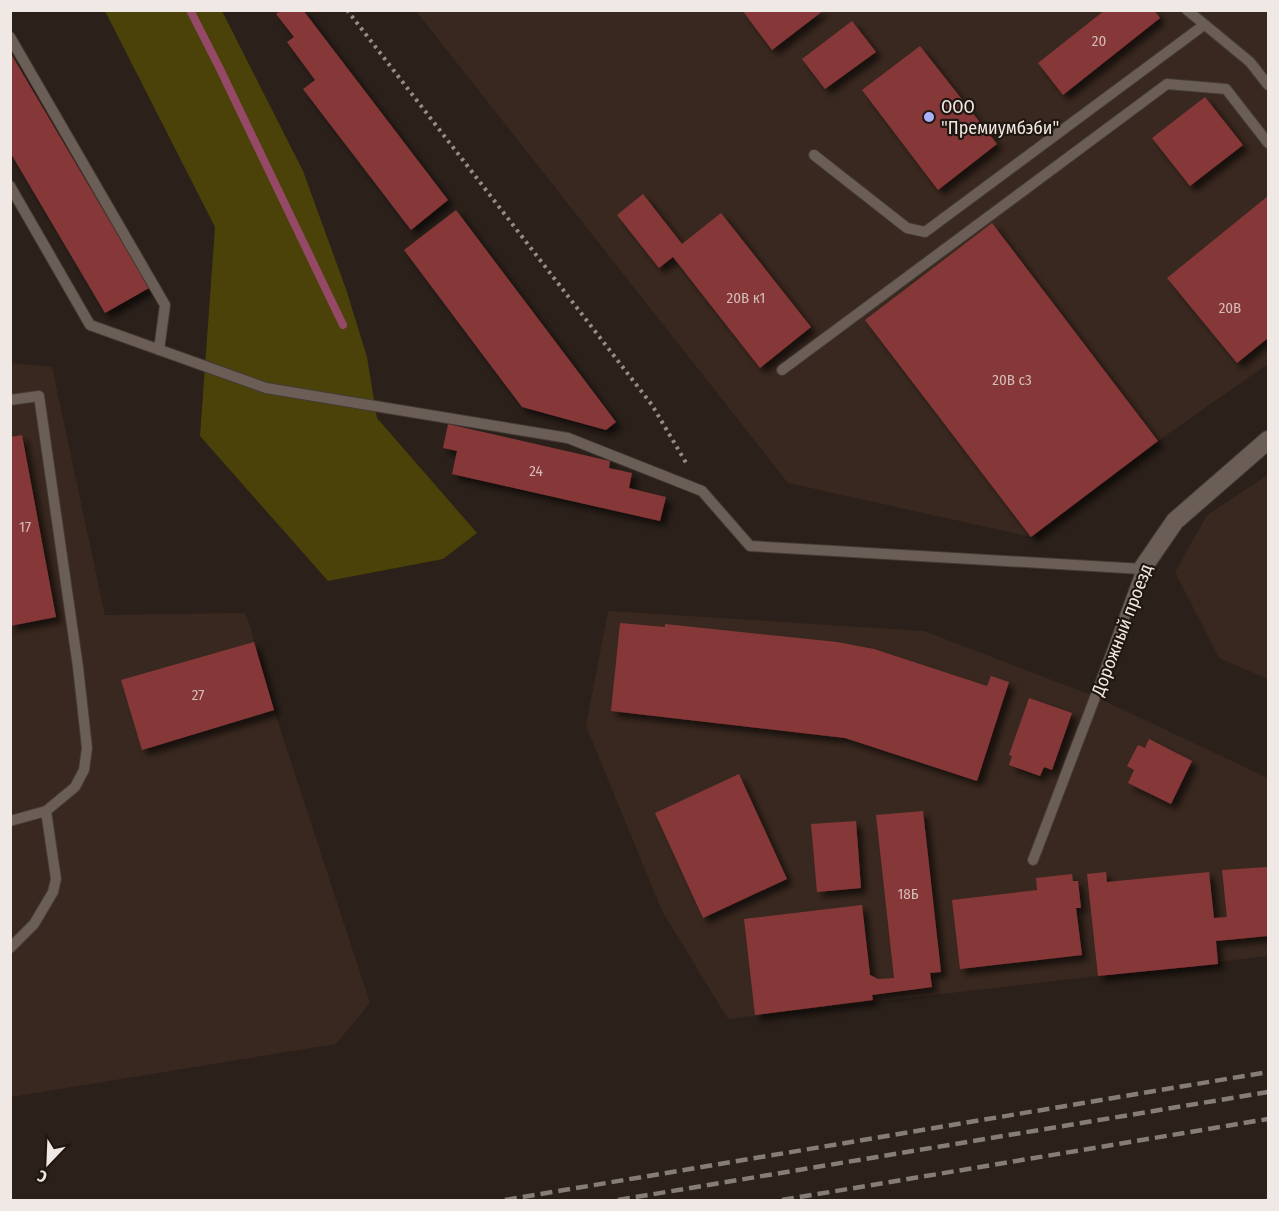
<svg xmlns="http://www.w3.org/2000/svg" width="1279" height="1211" font-family="'Fira Sans Condensed',sans-serif">
<style>
.built{fill:#39281f}
.green{fill:#4a4208}
.lines{fill:none;stroke-linecap:round;stroke-linejoin:round}
.stream{stroke:#964967;stroke-width:8}
.building{fill:#863837;filter:url(#shadow)}
.lane-casing{stroke:#443b36;stroke-width:12}
.street-casing{stroke:#443b36;stroke-width:20}
.path{stroke:#968d88;stroke-width:4;stroke-dasharray:3 4.5;stroke-linecap:butt}
.lane{stroke:#6b5e57;stroke-width:10}
.street{stroke:#6b5e57;stroke-width:18}
.rail{stroke:#867d78;stroke-width:4.5;stroke-dasharray:12 6;stroke-linecap:butt}
.poi-dot{fill:#a9b0fc;stroke:#211711;stroke-width:2}
.labels{text-anchor:middle;stroke-width:4.5;stroke-linejoin:round;paint-order:stroke}
.number-label{font-size:15px;fill:#d6bcb9}
.poi-label{font-size:18px;fill:#f0e8e4;stroke:#211711;text-anchor:start}
.street-label{font-size:18px;fill:#f0e8e4;stroke:#211711}
</style>
<defs>
<filter id="shadow"><feDropShadow dx="5.5" dy="5.5" stdDeviation="3" flood-color="#0009"/></filter>
</defs>
<rect width="100%" height="100%" fill="#2b201a"/>
<path class="built" d="M 416,11 L 1268,11 L 1268,364 L 1158,441 L 1031,537 L 788,483 Z
M 11,363 L 52,367 L 105,615 L 245,613 L 249,623 L 274,710 L 370,1003 L 336,1044 L 11,1097 Z
M 1268,475 L 1268,679 L 1219,658 L 1175,572 L 1207,515 Z
M 608,611 L 924,631 L 1096,697 L 1268,778 L 1268,956 L 728,1019 L 662,911 L 586,726 Z"/>
<path class="green" d="M 105,11 L 222,11 L 303,171 L 346,289 L 367,357 L 377,418 L 477,533 L 443,559 L 328,581 L 200,436 L 215,227 Z"/>
<g class="lines">
<path class="stream" d="M 190,10 L 219,67 L 343,325"/>
</g>
<path class="building" d="M 278,10 L 303,10 L 448,200 L 411,230 L 303,89 L 315,80 L 287,42 L 294,37 L 276,14 L 279,12 Z
M 742,10 L 824,10 L 772,50 Z
M 1105,10 L 1154,10 L 1160,18 L 1063,95 L 1038,63 Z
M 852,21 L 876,52 L 825,89 L 802,59 Z
M 920,46 L 997,144 L 938,190 L 862,90 Z
M 10,52 L 149,288 L 105,313 L 10,152 Z
M 1205,97 L 1243,145 L 1190,186 L 1152,138 Z
M 643,194 L 682,244 L 721,213 L 811,327 L 760,368 L 673,257 L 659,268 L 617,215 Z
M 1268,196 L 1268,338 L 1237,363 L 1167,278 Z
M 456,210 L 616,422 L 606,430 L 522,407 L 404,250 Z
M 992,223 L 1158,441 L 1031,537 L 865,320 Z
M 448,424 L 610,461 L 609,468 L 632,473 L 629,488 L 666,497 L 660,521 L 452,474 L 457,451 L 443,448 Z
M 22,435 L 56,617 L 10,626 L 10,437 Z
M 620,623 L 665,627 L 665,624 L 837,642 L 874,649 L 987,686 L 991,676 L 1009,682 L 977,781 L 845,738 L 611,711 Z
M 254,642 L 274,710 L 142,750 L 121,680 Z
M 1029,698 L 1072,713 L 1052,770 L 1044,767 L 1040,776 L 1009,765 L 1012,756 L 1009,755 Z
M 1149,739 L 1192,761 L 1171,804 L 1128,783 L 1134,770 L 1127,766 L 1138,745 L 1145,748 Z
M 739,774 L 787,879 L 703,918 L 655,813 Z
M 923,811 L 941,972 L 930,973 L 932,987 L 872,995 L 873,1000 L 755,1015 L 744,919 L 862,905 L 870,975 L 878,979 L 894,978 L 876,815 Z
M 856,821 L 861,888 L 817,892 L 811,824 Z
M 1268,867 L 1268,936 L 1216,941 L 1218,964 L 1098,976 L 1087,874 L 1106,872 L 1107,882 L 1209,872 L 1214,918 L 1227,917 L 1222,870 Z
M 1072,874 L 1073,881 L 1078,881 L 1081,908 L 1076,908 L 1082,955 L 960,969 L 952,900 L 1037,890 L 1036,878 Z"/>
<g class="lines">
<g class="lane-casing">
<path id="lane" d="M 1187,10 L 1250,62 L 1268,85
M 10,37 L 165,305 L 159,350
M 814,155 L 907,228 L 925,232 L 1204,25
M 10,186 L 90,325 L 266,388 L 568,438 L 702,491 L 750,546 L 1142,569 L 1099,687 L 1033,860
M 782,370 L 1167,84 L 1226,89 L 1268,143
M 10,400 L 39,396 L 78,667 L 87,748 L 84,770 L 75,787 L 46,811 L 10,821
M 10,948 L 34,924 L 53,892 L 56,879 L 46,811"/>
</g>
<g class="street-casing">
<path id="street" d="M 1142,569 L 1175,521 L 1268,440"/>
</g>
<path class="path" d="M 347,10 L 652,405 L 688,466"/>
<use href="#lane" class="lane"/>
<use href="#street" class="street"/>
<path class="rail" d="M 505,1200 L 1268,1072
M 618,1200 L 1268,1092
M 782,1200 L 1268,1119
M 1267,1200 L 1268,1200"/>
</g>
<circle class="poi-dot" cx="929" cy="117" r="6"/>
<g class="labels">
<g class="number-label">
<text x="1099" y="46">20</text>
<text x="746" y="303">20В к1</text>
<text x="1230" y="313">20В</text>
<text x="1012" y="385">20В с3</text>
<text x="536" y="476">24</text>
<text x="25" y="532">17</text>
<text x="198" y="700">27</text>
<text x="908" y="899">18Б</text>
</g>
<g class="poi-label">
<text x="941" y="113">ООО<tspan x="941" dy="21">"Премиумбэби"</tspan></text>
</g>
<g class="street-label">
<text transform="translate(1122 630) rotate(-69)" y="6">Дорожный проезд</text>
</g>
</g>
<rect width="1279" height="1211" fill="none" stroke="#f0e8e4" stroke-width="24"/>
<g transform="translate(48 1163) rotate(203)" stroke="#211711" stroke-width="4.5" paint-order="stroke">
<path d="M0-4.5L10 22L0 15L-10 22Z" fill="#f0e8e4"/>
<text y="-9" font-size="16" font-weight="bold" text-anchor="middle" fill="#f0e8e4">С</text>
</g>
</svg>
